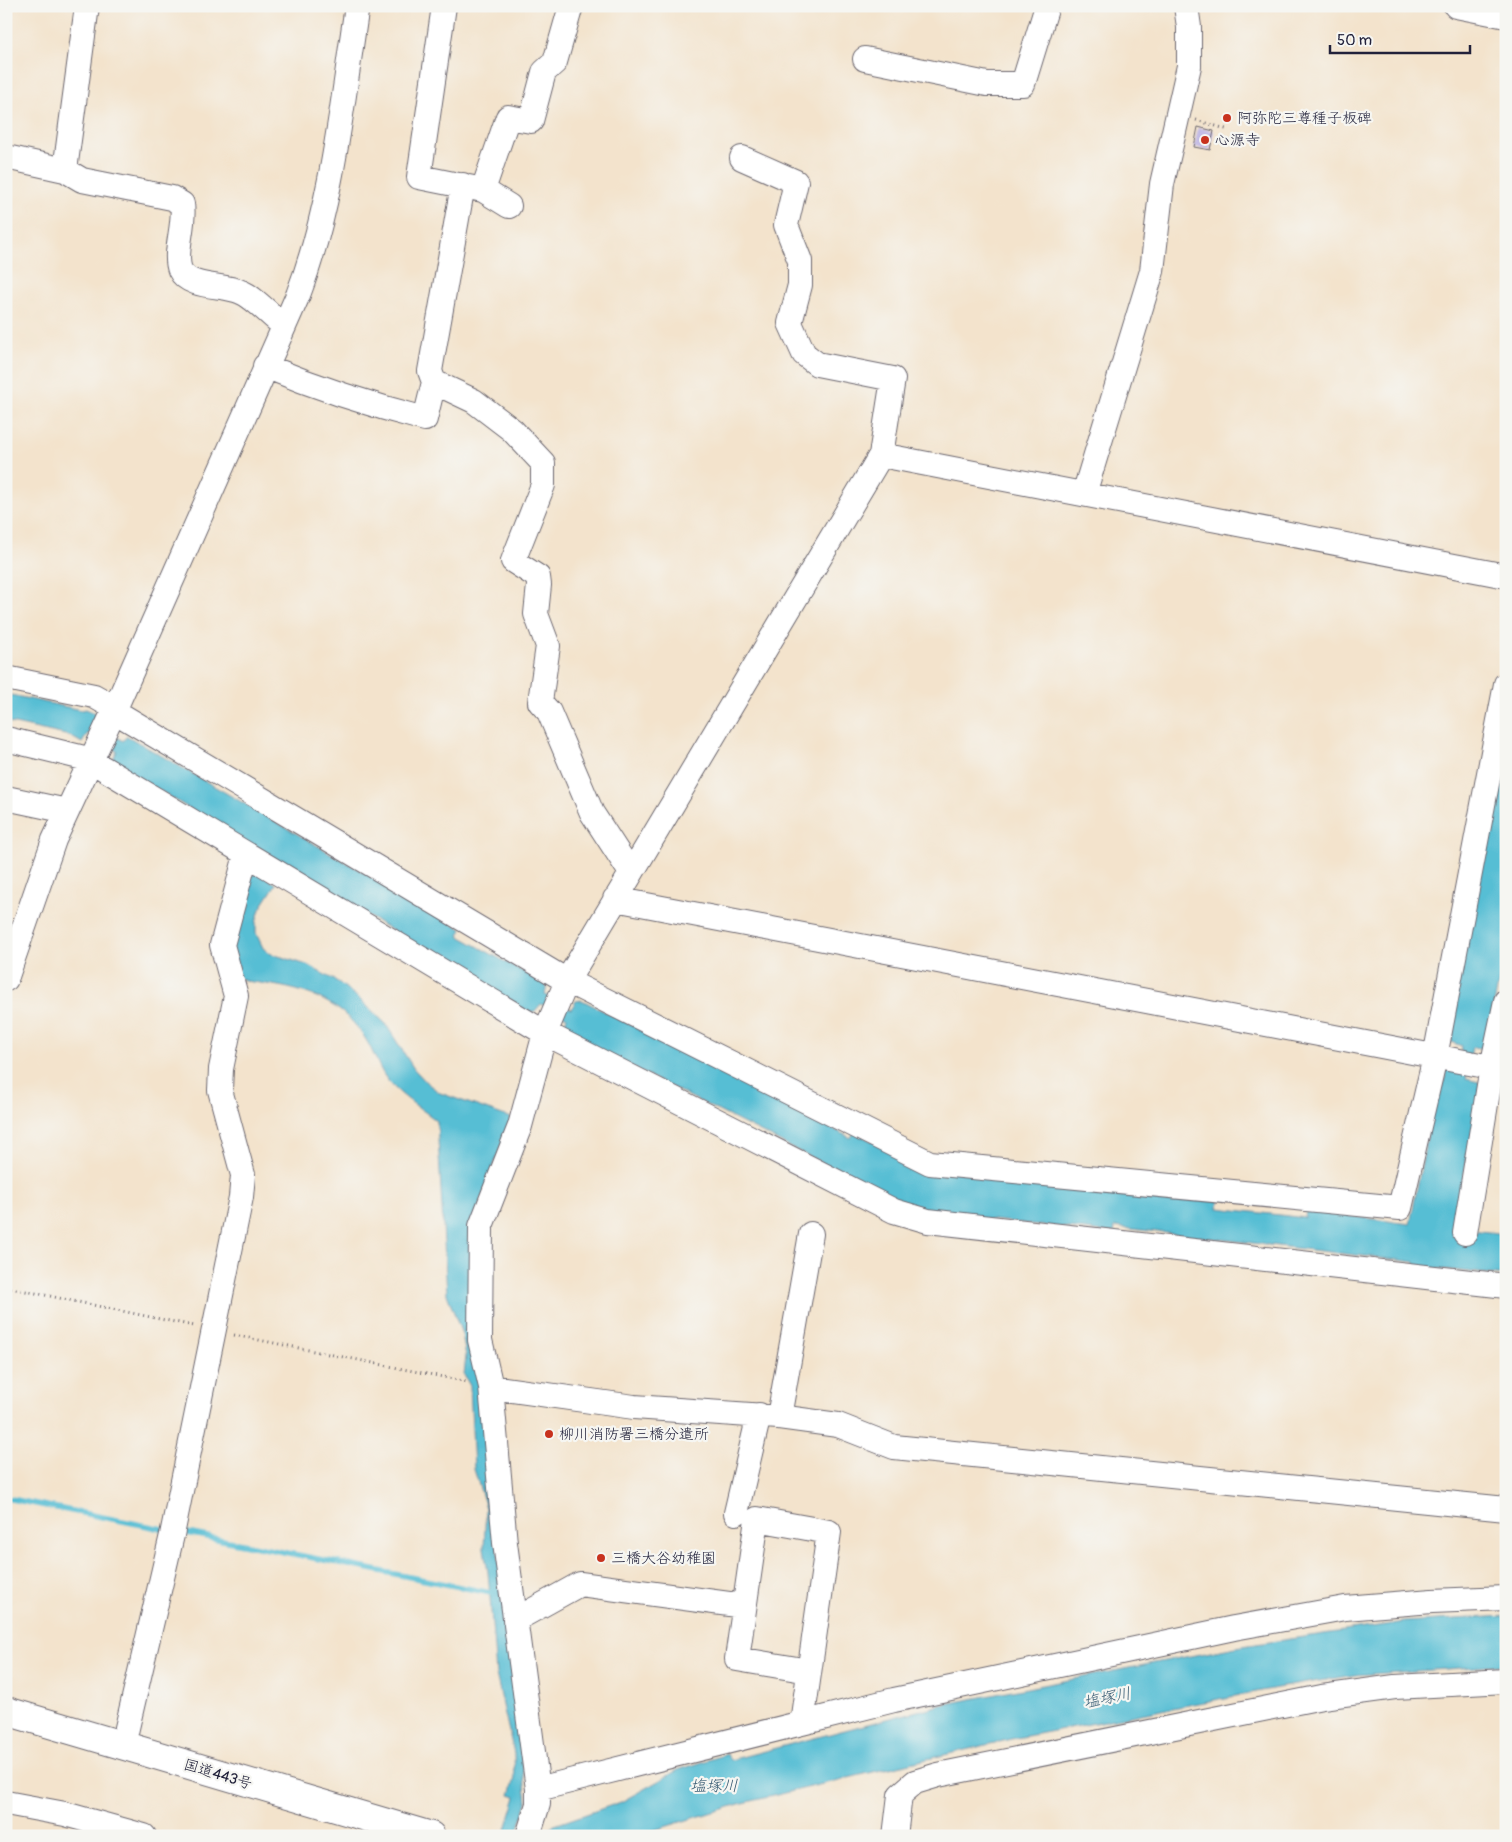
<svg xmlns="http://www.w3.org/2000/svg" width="1512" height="1842" font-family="Pangolin,'Klee One',sans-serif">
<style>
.water{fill:#57bed4;stroke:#3c7088}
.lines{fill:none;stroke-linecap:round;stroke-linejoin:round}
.stream{stroke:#57bed4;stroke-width:5.5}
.building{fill:#c0b8e4}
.minor-casing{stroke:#6b666e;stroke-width:26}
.highway-casing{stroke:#6b666e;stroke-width:30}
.path{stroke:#6b666e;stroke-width:3;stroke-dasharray:1 4;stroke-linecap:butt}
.minor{stroke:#fff;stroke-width:24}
.highway{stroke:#fff;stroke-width:28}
.poi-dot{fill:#c8321e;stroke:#f6f6f2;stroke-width:2}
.labels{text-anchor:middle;stroke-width:4.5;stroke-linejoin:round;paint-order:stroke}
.poi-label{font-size:15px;fill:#22223b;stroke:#f6f6f2;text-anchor:start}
.street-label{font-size:15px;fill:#22223b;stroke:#f6f6f2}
.water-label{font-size:16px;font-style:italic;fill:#355971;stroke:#f6f6f2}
</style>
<rect width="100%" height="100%" fill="#f6f6f2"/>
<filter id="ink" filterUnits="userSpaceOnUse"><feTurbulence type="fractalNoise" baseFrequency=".02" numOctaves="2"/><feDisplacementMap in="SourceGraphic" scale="10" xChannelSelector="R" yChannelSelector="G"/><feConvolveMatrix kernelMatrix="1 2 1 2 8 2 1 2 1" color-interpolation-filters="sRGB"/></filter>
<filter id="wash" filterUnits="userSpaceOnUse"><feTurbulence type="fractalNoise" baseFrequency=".0096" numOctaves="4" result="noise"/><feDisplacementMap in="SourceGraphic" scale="20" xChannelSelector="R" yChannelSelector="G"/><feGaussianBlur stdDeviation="1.12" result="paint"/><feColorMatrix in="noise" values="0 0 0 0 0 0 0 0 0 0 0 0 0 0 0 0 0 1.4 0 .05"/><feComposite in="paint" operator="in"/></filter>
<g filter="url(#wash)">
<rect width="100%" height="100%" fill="#f3e3cc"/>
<path class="water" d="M 6,694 L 81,710 L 86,709 L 95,713 L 93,723 L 123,741 L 127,736 L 462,929 L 459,936 L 547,985 L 545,995 L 571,1009 L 576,1001 L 582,1000 L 851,1138 L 854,1132 L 927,1169 L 1219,1199 L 1218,1208 L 1305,1218 L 1306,1210 L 1410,1224 L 1437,1086 L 1443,1087 L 1447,1068 L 1458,1070 L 1462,1046 L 1451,1042 L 1455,1025 L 1450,1024 L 1506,734 L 1506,945 L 1485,1049 L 1472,1047 L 1466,1079 L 1479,1082 L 1480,1096 L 1453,1228 L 1506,1234 L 1506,1276 L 1415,1266 L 1415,1262 L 1115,1227 L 1114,1233 L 927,1213 L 905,1205 L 562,1032 L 567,1017 L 541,1004 L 534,1012 L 526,1011 L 112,762 L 117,751 L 88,733 L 82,743 L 70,736 L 6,722 Z
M 258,872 L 276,884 L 260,909 L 256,923 L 256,933 L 263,948 L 269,953 L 307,965 L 338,982 L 357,997 L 385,1023 L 414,1069 L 427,1083 L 440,1093 L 511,1118 L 472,1225 L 475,1354 L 527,1802 L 517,1834 L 506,1829 L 516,1797 L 510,1795 L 515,1778 L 514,1754 L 496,1674 L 488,1572 L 484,1548 L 486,1508 L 474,1469 L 470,1386 L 464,1375 L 466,1356 L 462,1334 L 447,1294 L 437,1121 C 422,1109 402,1097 389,1082 C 379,1070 374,1052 365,1038 C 337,994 293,987 245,981 L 237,976 L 229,944 L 245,877 Z
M 1506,1616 L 1506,1665 L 1355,1675 L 1277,1688 L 1011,1739 L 739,1804 L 635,1836 L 539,1836 L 552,1826 L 621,1802 L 678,1770 L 727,1754 L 730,1760 L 941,1705 L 1236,1647 L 1405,1622 Z"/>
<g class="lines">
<path class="stream" d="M 6,1498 L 168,1530
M 177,1531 L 496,1594
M 507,1836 L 512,1824"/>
</g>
<g id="blocks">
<path class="building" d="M 1198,127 L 1214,131 L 1210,150 L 1194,147 Z"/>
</g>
</g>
<g filter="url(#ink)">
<use href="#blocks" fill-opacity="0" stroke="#6b666e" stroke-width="1"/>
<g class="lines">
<g class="minor-casing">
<path id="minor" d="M 444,6 L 419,177 L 483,190 L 509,206
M 1456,6 L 1506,16
M 865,59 L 987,84 L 1023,84 L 1047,6
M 6,157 L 65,170 L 82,180 L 172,198 L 182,204 C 186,224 173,253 180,270 C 189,289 224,284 241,292 C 254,297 271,316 283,325
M 742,158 L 796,182 L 786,225 L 800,261 L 800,285 L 790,323 L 804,354 L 817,364 L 893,379 L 881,455
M 65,170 L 87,6
M 483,190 L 508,117 L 531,121 L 544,72 L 555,62 L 571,6
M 265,366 C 318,388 370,405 425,419 L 434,382 L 474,401 L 512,430 L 543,463 L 543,485 L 513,561 L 538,577 L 539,585 L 536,614 L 548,646 L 540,702 L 549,712 L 592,813 L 631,873
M 434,382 L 430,371 L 463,185
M 1084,494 L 1152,271 L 1162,184 L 1189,66 L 1189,27 L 1186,6
M 6,678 L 94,696 L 115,708
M 114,711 L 567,981 L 930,1163 L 1400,1208 L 1435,1057 L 1506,684
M 6,739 L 88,759 L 545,1033 L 894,1211 L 928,1221 L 1506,1286
M 6,798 L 67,811
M 615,899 L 1506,1070
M 6,979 L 54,840 L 114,711 L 298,295 C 333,203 342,103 357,6
M 1465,1233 L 1492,1067 L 1506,1001
M 491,1387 L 634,1407 L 779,1417 L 838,1425 L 894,1447 L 1506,1509
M 779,1417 L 811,1234
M 736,1513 L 759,1415
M 515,1620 L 580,1584 L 744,1606
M 802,1723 L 829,1532 L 757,1519 L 737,1659 L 809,1671
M 123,1745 L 172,1535 L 241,1197 L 243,1175 L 220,1090 L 221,1069 L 236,996 L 222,945 L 246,855
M 538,1789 L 894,1700 L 1234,1628 L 1345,1608 L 1432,1601 L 1506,1598
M 6,1803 L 65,1814 L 144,1836
M 528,1836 L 538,1804 L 538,1789 L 505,1543 L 491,1387 L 480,1340 L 481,1226 L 520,1126 L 545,1033 L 567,981 L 881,455 L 1506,576
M 895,1836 L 900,1795 L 915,1782 L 938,1775 L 1322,1697 L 1395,1687 L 1506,1681"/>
</g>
<g class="highway-casing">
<path id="highway" d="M 6,1711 L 431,1836"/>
</g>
<path class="path" d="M 1196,120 L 1229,130
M 6,1287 L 194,1326
M 234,1335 L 468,1382"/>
<use href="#minor" class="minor"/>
<use href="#highway" class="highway"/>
</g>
</g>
<g class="poi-dot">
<circle cx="1227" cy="118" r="5"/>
<circle cx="1205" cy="140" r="5"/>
<circle cx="549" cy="1434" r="5"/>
<circle cx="601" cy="1558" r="5"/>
</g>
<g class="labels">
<g class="poi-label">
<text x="1237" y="123">阿弥陀三尊種子板碑</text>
<text x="1215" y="145">心源寺</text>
<text x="559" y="1439">柳川消防署三橋分遣所</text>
<text x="611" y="1563">三橋大谷幼稚園</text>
</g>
<g class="street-label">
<text transform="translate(218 1774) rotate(17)" y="5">国道443号</text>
</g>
<g class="water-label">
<text transform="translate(1107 1697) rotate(-12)" y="6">塩塚川</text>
<text x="714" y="1791">塩塚川</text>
</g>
</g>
<rect width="1512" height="1842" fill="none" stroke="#f6f6f2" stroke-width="25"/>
<path d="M1330 45v8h140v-8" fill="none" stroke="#22223b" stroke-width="2.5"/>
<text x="1337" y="45" font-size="15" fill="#22223b" stroke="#f6f6f2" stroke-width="4" paint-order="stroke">50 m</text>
</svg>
